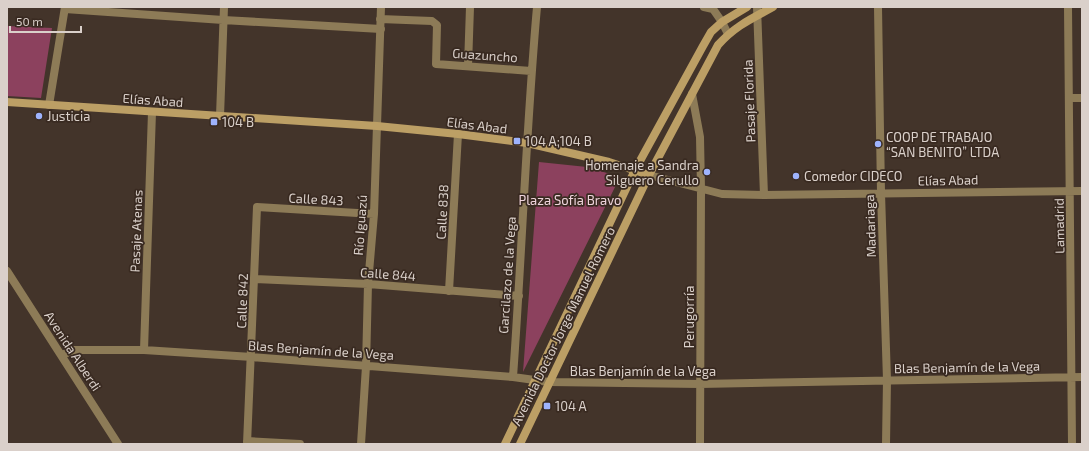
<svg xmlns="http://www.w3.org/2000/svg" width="1089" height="451" font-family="'Exo 2',sans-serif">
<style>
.green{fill:#8c415e}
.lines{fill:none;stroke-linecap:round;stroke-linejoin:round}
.street{stroke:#8d7b57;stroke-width:8}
.secondary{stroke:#bc9f65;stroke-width:8}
.poi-dot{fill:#9eb3fd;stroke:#392a21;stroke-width:1.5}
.labels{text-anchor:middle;stroke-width:3.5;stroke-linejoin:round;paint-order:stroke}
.street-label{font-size:13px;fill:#dad0ca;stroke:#392a21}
.poi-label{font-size:13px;fill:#dad0ca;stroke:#392a21;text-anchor:start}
.park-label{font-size:13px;fill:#efd4dc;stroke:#392a21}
</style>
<rect width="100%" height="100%" fill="#43342a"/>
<path class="green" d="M 7,26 L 52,28 L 41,98 L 7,96 Z
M 539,162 L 587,167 L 620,177 L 523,372 Z"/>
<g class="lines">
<path class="street" d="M 704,7 L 713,9 L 722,22 L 728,34
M 757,7 L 764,195
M 878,7 L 881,193 L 887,380 L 886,444
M 1068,7 L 1072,444
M 65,9 L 223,20 L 381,29
M 380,19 L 432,21 L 437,25 L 436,64 L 531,71
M 468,66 L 470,7
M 692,94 L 700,137 L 701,189 L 700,444
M 1070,98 L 1082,98
M 49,105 L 65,7
M 220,116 L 224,7
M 649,175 L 722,194 L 764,195 L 1082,191
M 7,271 L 118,444
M 255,279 L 368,284 L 519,296
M 449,291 L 458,134
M 144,350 L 152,112
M 62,355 L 74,350 L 144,350 L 252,357 L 513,377 L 549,382 L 700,384 L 1082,377
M 513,377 C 522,253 526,130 537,7
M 247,441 L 300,444
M 247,444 L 257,207 L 374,214
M 361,444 L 366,366 L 368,284 L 374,214 L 381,7"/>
<path class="secondary" d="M 7,102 L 377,126 L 458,134 L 527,143 L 609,162 L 649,175
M 505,444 L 635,170 L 703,46 L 711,32 L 722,22 L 747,7
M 520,444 L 649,175 L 718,45 C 735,26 751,19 773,7"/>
</g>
<g class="poi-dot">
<circle cx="39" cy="116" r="4"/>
<rect x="210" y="118" width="8" height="8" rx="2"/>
<rect x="513" y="137" width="8" height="8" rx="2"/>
<circle cx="878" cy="144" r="4"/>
<circle cx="707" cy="172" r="4"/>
<circle cx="796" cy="176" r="4"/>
<rect x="543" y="402" width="8" height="8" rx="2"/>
</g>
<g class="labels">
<g class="street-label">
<text transform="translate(485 55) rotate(4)" y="5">Guazuncho</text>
<text transform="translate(153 100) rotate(4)" y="5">Elías Abad</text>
<text transform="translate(749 101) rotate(-92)" y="5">Pasaje Florida</text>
<text transform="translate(477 125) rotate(7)" y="5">Elías Abad</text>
<text transform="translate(948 180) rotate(-1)" y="5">Elías Abad</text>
<text transform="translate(316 199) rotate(3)" y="5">Calle 843</text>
<text transform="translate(442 212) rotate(-87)" y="5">Calle 838</text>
<text transform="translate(360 225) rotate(-86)" y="5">Río Iguazú</text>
<text transform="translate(870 226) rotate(-92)" y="5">Madariaga</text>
<text transform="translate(1059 226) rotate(-91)" y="5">Lamadrid</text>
<text transform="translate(136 231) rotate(-88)" y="5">Pasaje Atenas</text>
<text transform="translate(388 274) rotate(4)" y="5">Calle 844</text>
<text transform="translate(507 275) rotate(-86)" y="5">Garcilazo de la Vega</text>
<text transform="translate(242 301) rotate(-88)" y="5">Calle 842</text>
<text transform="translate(689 317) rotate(-90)" y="5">Perugorría</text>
<text transform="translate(563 326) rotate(-64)" y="5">Avenida Doctor Jorge Manuel Romero</text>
<text transform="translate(321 350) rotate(4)" y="5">Blas Benjamín de la Vega</text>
<text transform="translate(73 351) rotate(57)" y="5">Avenida Alberdi</text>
<text transform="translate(967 367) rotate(-1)" y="5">Blas Benjamín de la Vega</text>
<text x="643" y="376">Blas Benjamín de la Vega</text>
</g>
<g class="poi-label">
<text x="47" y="121">Justicia</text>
<text x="222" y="127">104 B</text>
<text x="886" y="142">COOP DE TRABAJO<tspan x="886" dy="15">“SAN BENITO” LTDA</tspan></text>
<text x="525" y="146">104 A;104 B</text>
<text x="699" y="170" text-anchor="end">Homenaje a Sandra<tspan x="699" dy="15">Silguero Cerullo</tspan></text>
<text x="804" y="181">Comedor CIDECO</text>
<text x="555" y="411">104 A</text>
</g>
<g class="park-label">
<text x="570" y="205">Plaza Sofía Bravo</text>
</g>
</g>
<rect width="1089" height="451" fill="none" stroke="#dad0ca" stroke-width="16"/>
<path d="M10 26v6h71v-6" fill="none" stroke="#dad0ca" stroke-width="2"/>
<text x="16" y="26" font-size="12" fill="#dad0ca" stroke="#392a21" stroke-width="3" paint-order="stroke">50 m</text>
</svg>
